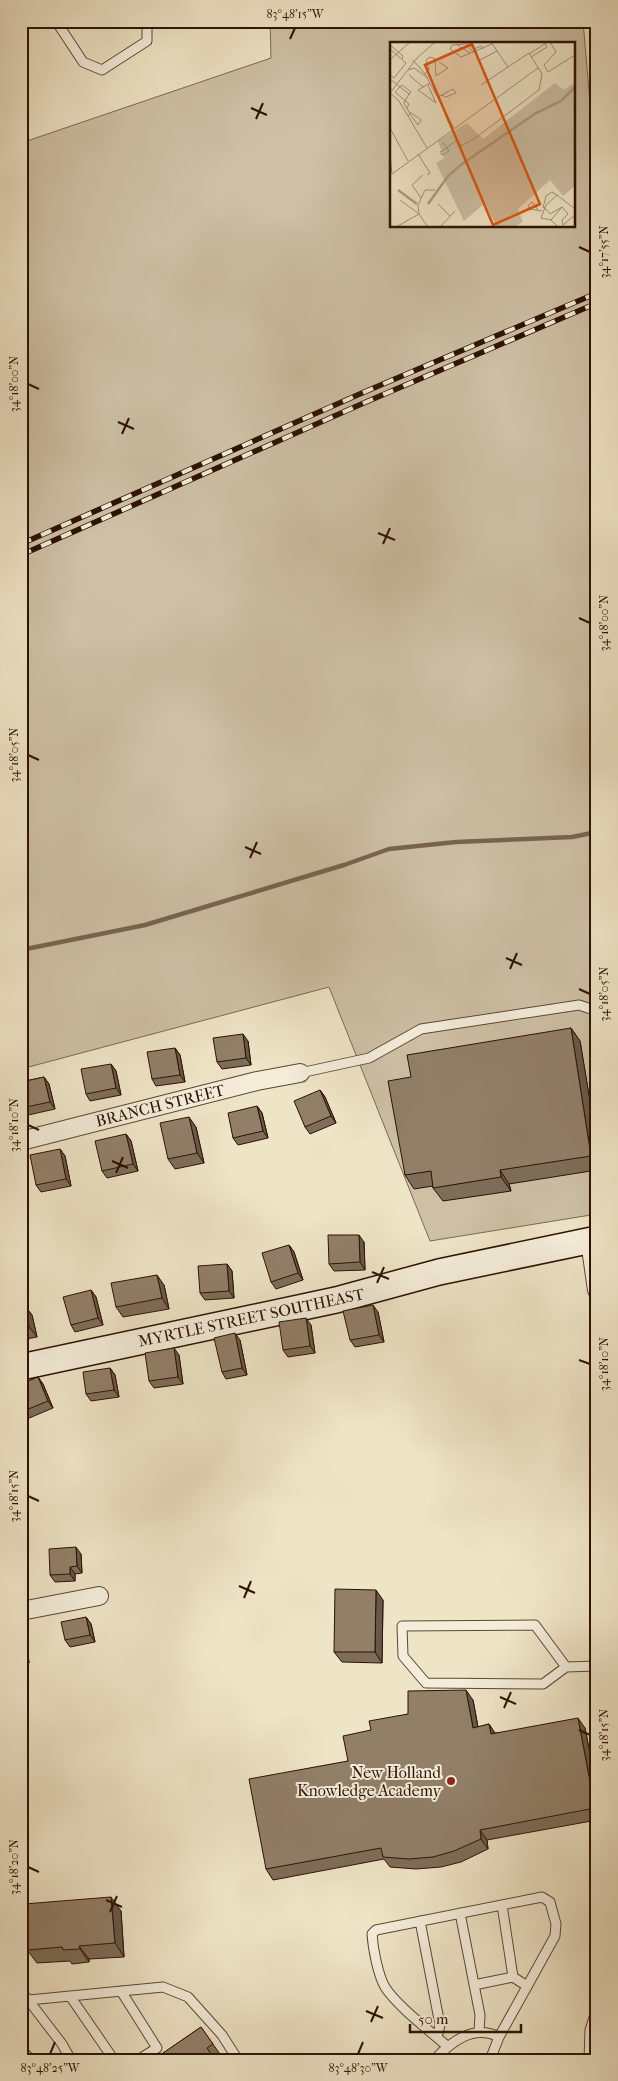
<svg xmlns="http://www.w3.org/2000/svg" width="618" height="2081" font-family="'IM FELL French Canon',serif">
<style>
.green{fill:#cdc0a5;stroke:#7d6854;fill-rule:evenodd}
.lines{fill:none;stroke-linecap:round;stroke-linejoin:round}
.stream{stroke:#796450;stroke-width:4.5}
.lane-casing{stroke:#5d4634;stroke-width:11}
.street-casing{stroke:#5d4634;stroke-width:20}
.secondary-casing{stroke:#2d1103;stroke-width:28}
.lane{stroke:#f4edda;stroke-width:9}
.street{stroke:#f4edda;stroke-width:18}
.secondary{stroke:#f4edda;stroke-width:25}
.rail-casing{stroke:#2d1103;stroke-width:5.5}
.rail{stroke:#f4edda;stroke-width:4;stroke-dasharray:11;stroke-linecap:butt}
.wall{fill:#7d6d59;stroke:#2d1103}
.shaded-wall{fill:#665949;stroke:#2d1103}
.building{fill:#917f68;stroke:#2d1103}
.ticks{fill:none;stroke:#2d1103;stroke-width:2}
.poi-dot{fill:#8f2418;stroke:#f4edda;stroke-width:2}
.labels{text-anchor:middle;stroke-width:4;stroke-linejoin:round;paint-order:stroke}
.street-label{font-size:16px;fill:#2d1103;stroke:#f4edda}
.poi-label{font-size:16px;fill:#2d1103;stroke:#f4edda;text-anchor:end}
.inset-river{fill:none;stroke:#ac9c84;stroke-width:2.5}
.inset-road{fill:none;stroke:#a19078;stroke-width:1}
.view{fill:#df550c;fill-opacity:0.15;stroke:#df550c;stroke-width:2.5}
.inset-edge{fill:none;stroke:#2d1103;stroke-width:2.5}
.neatline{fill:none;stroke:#2d1103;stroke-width:2}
.ticks-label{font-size:12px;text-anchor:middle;fill:#2d1103}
</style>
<rect width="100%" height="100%" fill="#eee4c6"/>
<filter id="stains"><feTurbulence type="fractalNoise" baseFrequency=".004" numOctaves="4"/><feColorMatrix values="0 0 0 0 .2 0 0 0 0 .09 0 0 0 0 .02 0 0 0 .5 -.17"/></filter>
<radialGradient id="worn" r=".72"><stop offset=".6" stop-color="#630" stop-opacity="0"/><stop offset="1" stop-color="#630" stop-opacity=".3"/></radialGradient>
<path class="green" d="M 270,21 L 583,21 L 597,184 L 597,1214 L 430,1241 L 329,987 L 21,1069 L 21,143 L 271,58 ZM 392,44 L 574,44 L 574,226 L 392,226 Z"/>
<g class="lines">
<path class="stream" d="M 21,950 L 145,925 L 344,865 L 389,849 L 456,842 L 572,837 L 597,832"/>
<g class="lane-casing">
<path id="lane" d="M 56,21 L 83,62 L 102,70 L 147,41 L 147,21
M 300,1073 L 369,1058 L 421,1029 L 579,1005 L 597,1011
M 566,1667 L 535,1625 L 402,1626 L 403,1656 L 426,1683 L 543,1684 L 566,1667 L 597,1666
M 502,1905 L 513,1977
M 460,1913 L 480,2015 L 479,2032
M 420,1921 L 440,2025 L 437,2037
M 474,1985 L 513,1977 L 527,1986
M 121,1991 L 157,2048 L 138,2060
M 21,1995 L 26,1997 L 62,2044 L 71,2060
M 70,1996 L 114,2060
M 29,2000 L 163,1987 L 188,1997 L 222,2035 L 238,2060
M 447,2046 C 430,2031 396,2005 385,1987 C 378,1975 373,1949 372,1934 L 376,1930 L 542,1897 L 550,1902 L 556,1924 L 555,1936 L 499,2037 L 490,2060
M 21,2049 L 31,2060
M 434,2060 C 451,2042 473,2024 499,2037
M 589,2060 L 590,2030 L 597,2008"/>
</g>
<g class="street-casing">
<path id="street" d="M 21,1141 L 257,1081 L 300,1073
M 590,1241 L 597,1290
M 21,1611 L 99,1596"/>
</g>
<g class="secondary-casing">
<path id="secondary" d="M 21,1367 L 336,1300 L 439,1272 L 597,1239"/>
</g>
<use href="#lane" class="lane"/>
<use href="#street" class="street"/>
<use href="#secondary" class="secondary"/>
<g class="rail-casing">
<path id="rail" d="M 596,280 L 597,279
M 21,544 L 362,393 L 597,293
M 21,555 L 366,402 L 597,303"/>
</g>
<use href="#rail" class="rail"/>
</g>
<path class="wall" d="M 571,1028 L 580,1041 L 597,1144 L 597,1170 L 509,1184 L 511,1191 L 443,1201 L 433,1188 L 433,1186 L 414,1189 L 405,1175 L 411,1077 Z
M 248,1041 L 251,1065 L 222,1069 L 217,1062 Z
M 175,1048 L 180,1055 L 185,1082 L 156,1086 L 152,1079 Z
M 111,1064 L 116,1071 L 121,1095 L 90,1101 L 86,1094 Z
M 44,1077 L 49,1084 L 55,1109 L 24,1116 L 21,1112 L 21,1082 Z
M 320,1090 L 325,1097 L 336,1123 L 310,1134 L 305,1127 Z
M 257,1106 L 262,1113 L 268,1138 L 238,1145 L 233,1138 Z
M 196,1127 L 204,1163 L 175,1169 L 168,1159 Z
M 126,1134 L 131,1141 L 138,1171 L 107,1178 L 102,1171 Z
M 60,1149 L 65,1156 L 71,1186 L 41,1192 L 36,1185 Z
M 364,1242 L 365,1270 L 334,1271 L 329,1264 Z
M 289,1245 L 294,1252 L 303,1280 L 276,1289 L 271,1282 Z
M 227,1264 L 232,1271 L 234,1298 L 205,1300 L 200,1293 Z
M 164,1285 L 169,1309 L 123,1317 L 116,1307 Z
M 91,1290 L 96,1297 L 103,1325 L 75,1332 L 71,1325 Z
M 21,1295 L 24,1299 L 25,1306 L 32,1315 L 37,1337 L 21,1340 Z
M 378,1312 L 384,1342 L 355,1347 L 350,1340 Z
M 311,1325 L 315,1353 L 288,1357 L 283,1350 Z
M 240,1340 L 247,1375 L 226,1379 L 222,1372 Z
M 179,1355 L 183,1384 L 154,1388 L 149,1381 Z
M 110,1368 L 115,1375 L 119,1397 L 91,1401 L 86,1394 Z
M 38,1377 L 43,1384 L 53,1408 L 22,1421 L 21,1420 L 21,1384 Z
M 81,1554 L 82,1573 L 75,1574 L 75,1581 L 55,1582 L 50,1575 Z
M 383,1600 L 382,1663 L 342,1662 L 334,1652 Z
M 86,1617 L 91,1624 L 95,1642 L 70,1647 L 65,1640 Z
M 21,1629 L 26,1637 L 29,1663 L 21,1664 Z
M 473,1700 L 478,1727 L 489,1724 L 495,1733 L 585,1728 L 597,1790 L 597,1820 L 487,1840 L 488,1849 L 461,1862 L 441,1867 L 416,1869 L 390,1867 L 384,1859 L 273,1880 L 266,1869 L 371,1730 L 408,1714 Z
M 121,1911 L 124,1957 L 89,1959 L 89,1962 L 72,1964 L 70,1961 L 37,1963 L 27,1950 Z
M 201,2027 L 222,2057 L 218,2060 L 153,2060 Z"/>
<path class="shaded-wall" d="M 571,1028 L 580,1041 L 597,1144 L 597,1163 L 591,1156 Z
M 243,1034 L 248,1041 L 251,1065 L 246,1058 Z
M 175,1048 L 180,1055 L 185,1082 L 180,1075 Z
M 111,1064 L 116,1071 L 121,1095 L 116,1088 Z
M 44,1077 L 49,1084 L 55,1109 L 50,1102 Z
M 320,1090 L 325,1097 L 336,1123 L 331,1116 Z
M 257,1106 L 262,1113 L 268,1138 L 263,1131 Z
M 189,1117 L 196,1127 L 204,1163 L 197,1153 Z
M 126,1134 L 131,1141 L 138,1171 L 133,1164 Z
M 60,1149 L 65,1156 L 71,1186 L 66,1179 Z
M 500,1170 L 509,1184 L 511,1191 L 501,1177 Z
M 359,1235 L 364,1242 L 365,1270 L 360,1262 Z
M 289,1245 L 294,1252 L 303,1280 L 298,1273 Z
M 227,1264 L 232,1271 L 234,1298 L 229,1291 Z
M 157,1275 L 164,1285 L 169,1309 L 162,1298 Z
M 91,1290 L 96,1297 L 103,1325 L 98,1318 Z
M 21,1295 L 24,1299 L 25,1306 L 32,1315 L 37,1337 L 29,1327 L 21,1307 Z
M 373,1305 L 378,1312 L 384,1342 L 379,1335 Z
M 306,1318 L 311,1325 L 315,1353 L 310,1346 Z
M 235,1333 L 240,1340 L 247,1375 L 242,1368 Z
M 174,1348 L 179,1355 L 183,1384 L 178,1377 Z
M 110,1368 L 115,1375 L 119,1397 L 114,1390 Z
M 38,1377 L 43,1384 L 53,1408 L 48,1401 Z
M 76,1547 L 81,1554 L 82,1573 L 77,1566 Z
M 70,1567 L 75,1574 L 75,1581 L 70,1574 Z
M 376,1590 L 383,1600 L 382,1663 L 375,1652 Z
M 86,1617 L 91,1624 L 95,1642 L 90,1635 Z
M 21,1629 L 26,1637 L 29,1663 L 25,1656 Z
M 466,1690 L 473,1700 L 480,1738 L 473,1728 Z
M 578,1718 L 585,1728 L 597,1790 L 597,1811 L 595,1808 Z
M 489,1724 L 496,1735 L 491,1734 Z
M 480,1830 L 487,1840 L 488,1849 L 481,1839 Z
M 111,1897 L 121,1911 L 124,1957 L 115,1943 Z
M 79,1946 L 89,1959 L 89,1962 L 80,1949 Z"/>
<path class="building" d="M 571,1028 L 591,1156 L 500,1170 L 501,1177 L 433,1188 L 431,1171 L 405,1175 L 388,1081 L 411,1077 L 407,1055 Z
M 243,1034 L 246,1058 L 217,1062 L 213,1038 Z
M 175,1048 L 180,1075 L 152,1079 L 147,1052 Z
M 111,1064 L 116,1088 L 86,1094 L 81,1069 Z
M 44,1077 L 50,1102 L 21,1108 L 21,1082 Z
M 320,1090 L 331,1116 L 305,1127 L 294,1101 Z
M 257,1106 L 263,1131 L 233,1138 L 228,1113 Z
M 189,1117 L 197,1153 L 168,1159 L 160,1123 Z
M 126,1134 L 133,1164 L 102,1171 L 95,1141 Z
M 60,1149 L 66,1179 L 36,1185 L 30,1155 Z
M 328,1235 L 359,1235 L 360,1262 L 329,1264 Z
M 289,1245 L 298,1273 L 271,1282 L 262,1253 Z
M 227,1264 L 229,1291 L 200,1293 L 198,1266 Z
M 157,1275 L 162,1298 L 116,1307 L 111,1283 Z
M 91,1290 L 98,1318 L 71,1325 L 63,1297 Z
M 25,1305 L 29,1327 L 21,1328 L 21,1306 Z
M 373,1305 L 379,1335 L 350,1340 L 343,1311 Z
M 306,1318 L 310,1346 L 283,1350 L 279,1322 Z
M 235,1333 L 242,1368 L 222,1372 L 214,1338 Z
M 174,1348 L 178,1377 L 149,1381 L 145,1353 Z
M 110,1368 L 114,1390 L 86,1394 L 83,1372 Z
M 38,1377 L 48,1401 L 21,1412 L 21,1384 Z
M 76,1547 L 77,1566 L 70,1567 L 70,1574 L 50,1575 L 49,1549 Z
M 335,1589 L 376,1590 L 375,1652 L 334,1652 Z
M 86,1617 L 90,1635 L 65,1640 L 61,1622 Z
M 21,1629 L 25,1656 L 21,1656 Z
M 466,1690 L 473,1728 L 489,1724 L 491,1734 L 578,1718 L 595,1808 L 480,1830 L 481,1839 L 454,1851 L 433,1857 L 409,1859 L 383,1857 L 381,1848 L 266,1869 L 249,1779 L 348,1761 L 343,1736 L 371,1730 L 369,1721 L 408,1714 L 408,1691 Z
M 111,1897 L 115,1943 L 79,1946 L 80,1949 L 63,1950 L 62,1947 L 27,1950 L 24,1904 Z
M 201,2027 L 213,2044 L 207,2048 L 215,2060 L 153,2060 Z"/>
<path class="ticks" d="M 290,39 L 295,28M 251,108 L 267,115M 256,119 L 263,103M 579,247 L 590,252M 28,384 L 39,389M 118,422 L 134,429M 122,434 L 129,418M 378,533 L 395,540M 383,544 L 390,528M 579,618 L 590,623M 28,755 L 39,760M 245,847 L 261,854M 250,858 L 257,842M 506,958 L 522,965M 510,969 L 517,953M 579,989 L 590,994M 28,1125 L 39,1130M 112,1161 L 128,1168M 116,1173 L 123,1157M 372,1272 L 389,1279M 377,1283 L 384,1267M 579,1360 L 590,1364M 28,1496 L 39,1501M 239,1586 L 255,1593M 244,1598 L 251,1581M 500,1697 L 516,1704M 504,1708 L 511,1692M 579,1730 L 590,1735M 28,1867 L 39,1872M 106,1900 L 122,1907M 110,1912 L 117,1896M 366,2011 L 383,2018M 371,2022 L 378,2006M 50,2054 L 55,2042M 358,2054 L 363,2042"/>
<circle class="poi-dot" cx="451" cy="1781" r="5"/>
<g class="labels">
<g class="street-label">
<text transform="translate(160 1105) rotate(-14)" y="6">BRANCH STREET</text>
<text transform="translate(251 1317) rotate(-12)" y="6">MYRTLE STREET SOUTHEAST</text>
</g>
<g class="poi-label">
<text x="441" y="1778">New Holland<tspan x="441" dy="18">Knowledge Academy</tspan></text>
</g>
</g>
<g transform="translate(390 42)">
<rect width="185" height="185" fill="#eee4c6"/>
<path d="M 185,40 L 185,144 L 173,154 L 160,138 L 128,167 L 133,180 L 124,185 L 107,185 L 95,161 L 74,179 L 46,121 L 54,116 L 48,99 L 77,81 L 93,97 L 165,41 L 174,48 Z" fill="#cdc0a5"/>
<path class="inset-river" d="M 8,148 L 27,162M 38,162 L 58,134 L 72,122 L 146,71 L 171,59 L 185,45"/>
<path class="inset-road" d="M 74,0 L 83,10 L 102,2M 101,0 L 118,25M 160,0 L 166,10 L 154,23 L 158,30 L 185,13M 77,1 L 84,7 L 91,4 L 93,7M 66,2 L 80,11M 75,2 L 62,3 L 60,7 L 71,15 L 83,10M 0,3 L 13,14 L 12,17M 0,7 L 16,21 L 4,36 L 0,33M 139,12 L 156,1M 40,15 L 45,17 L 46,34 L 58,26 L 49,20M 141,15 L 157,5 L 155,2M 0,18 L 20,0M 23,18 L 35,32 L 64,86M 90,18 L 107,9M 18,28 L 24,26 L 38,36M 35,32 L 39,27 L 36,18 L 40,15M 19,33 L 33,45M 0,37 L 19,52 L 14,61 L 20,72 L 18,74M 38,43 L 46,61 L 28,48 L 40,41M 0,51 L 9,59 L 37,106M 0,51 L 27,16 L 45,0M 48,55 L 63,47 L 66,51 L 56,55 L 52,53M 17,66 L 19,62 L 5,50 L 12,43 L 21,50 L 19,53M 20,70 L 31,78 L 28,83 L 20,72M 0,86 L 18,119M 65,94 L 71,104 L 84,97 L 149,48 L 152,32 L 139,11 L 91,43M 53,101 L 57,106 L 59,109 L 52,113 L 50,110 L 57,106 L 60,103 L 66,99M 28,112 L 40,131 L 37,133M 0,113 L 2,132M 2,132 L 148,26M 31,156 L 22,143 L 33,133M 10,158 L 29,172 L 38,185M 48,162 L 60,174M 154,165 L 160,172 L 172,165M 153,166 L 156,154 L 162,150 L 167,153M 148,168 L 142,160 L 138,164 L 140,167 L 152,169M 29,172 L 28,163 L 35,148 L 45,148M 161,178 L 172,165 L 178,172 L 172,178 L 173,183M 173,183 L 185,173M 6,185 L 29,172M 50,185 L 65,169M 168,185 L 161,178 L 151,176 L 156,163 L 167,153 L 185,167"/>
<path class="view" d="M 82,2 L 150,162 L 103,183 L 35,23 Z"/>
<rect width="185" height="185" class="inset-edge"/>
</g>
<rect width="618" height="2081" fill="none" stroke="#eee4c6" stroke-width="55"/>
<path d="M410 2024v8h111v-8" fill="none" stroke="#2d1103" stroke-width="2.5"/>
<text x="418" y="2024" font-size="15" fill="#2d1103" stroke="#f4edda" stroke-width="4" paint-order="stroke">50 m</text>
<rect x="28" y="28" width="562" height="2026" class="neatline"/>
<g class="ticks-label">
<text x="295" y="18">83°48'15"W</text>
<text transform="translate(604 252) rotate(-90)" y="4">34°17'55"N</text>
<text transform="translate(14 384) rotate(-90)" y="4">34°18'00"N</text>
<text transform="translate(604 623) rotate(-90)" y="4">34°18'00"N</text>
<text transform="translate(14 755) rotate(-90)" y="4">34°18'05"N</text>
<text transform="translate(604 994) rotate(-90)" y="4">34°18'05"N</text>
<text transform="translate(14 1125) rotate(-90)" y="4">34°18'10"N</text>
<text transform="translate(604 1364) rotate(-90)" y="4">34°18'10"N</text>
<text transform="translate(14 1496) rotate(-90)" y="4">34°18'15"N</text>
<text transform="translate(604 1735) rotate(-90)" y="4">34°18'15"N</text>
<text transform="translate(14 1867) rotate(-90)" y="4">34°18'20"N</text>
<text x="50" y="2072">83°48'25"W</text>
<text x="358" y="2072">83°48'30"W</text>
</g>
<rect width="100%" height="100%" filter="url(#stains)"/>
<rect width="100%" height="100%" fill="url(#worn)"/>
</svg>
